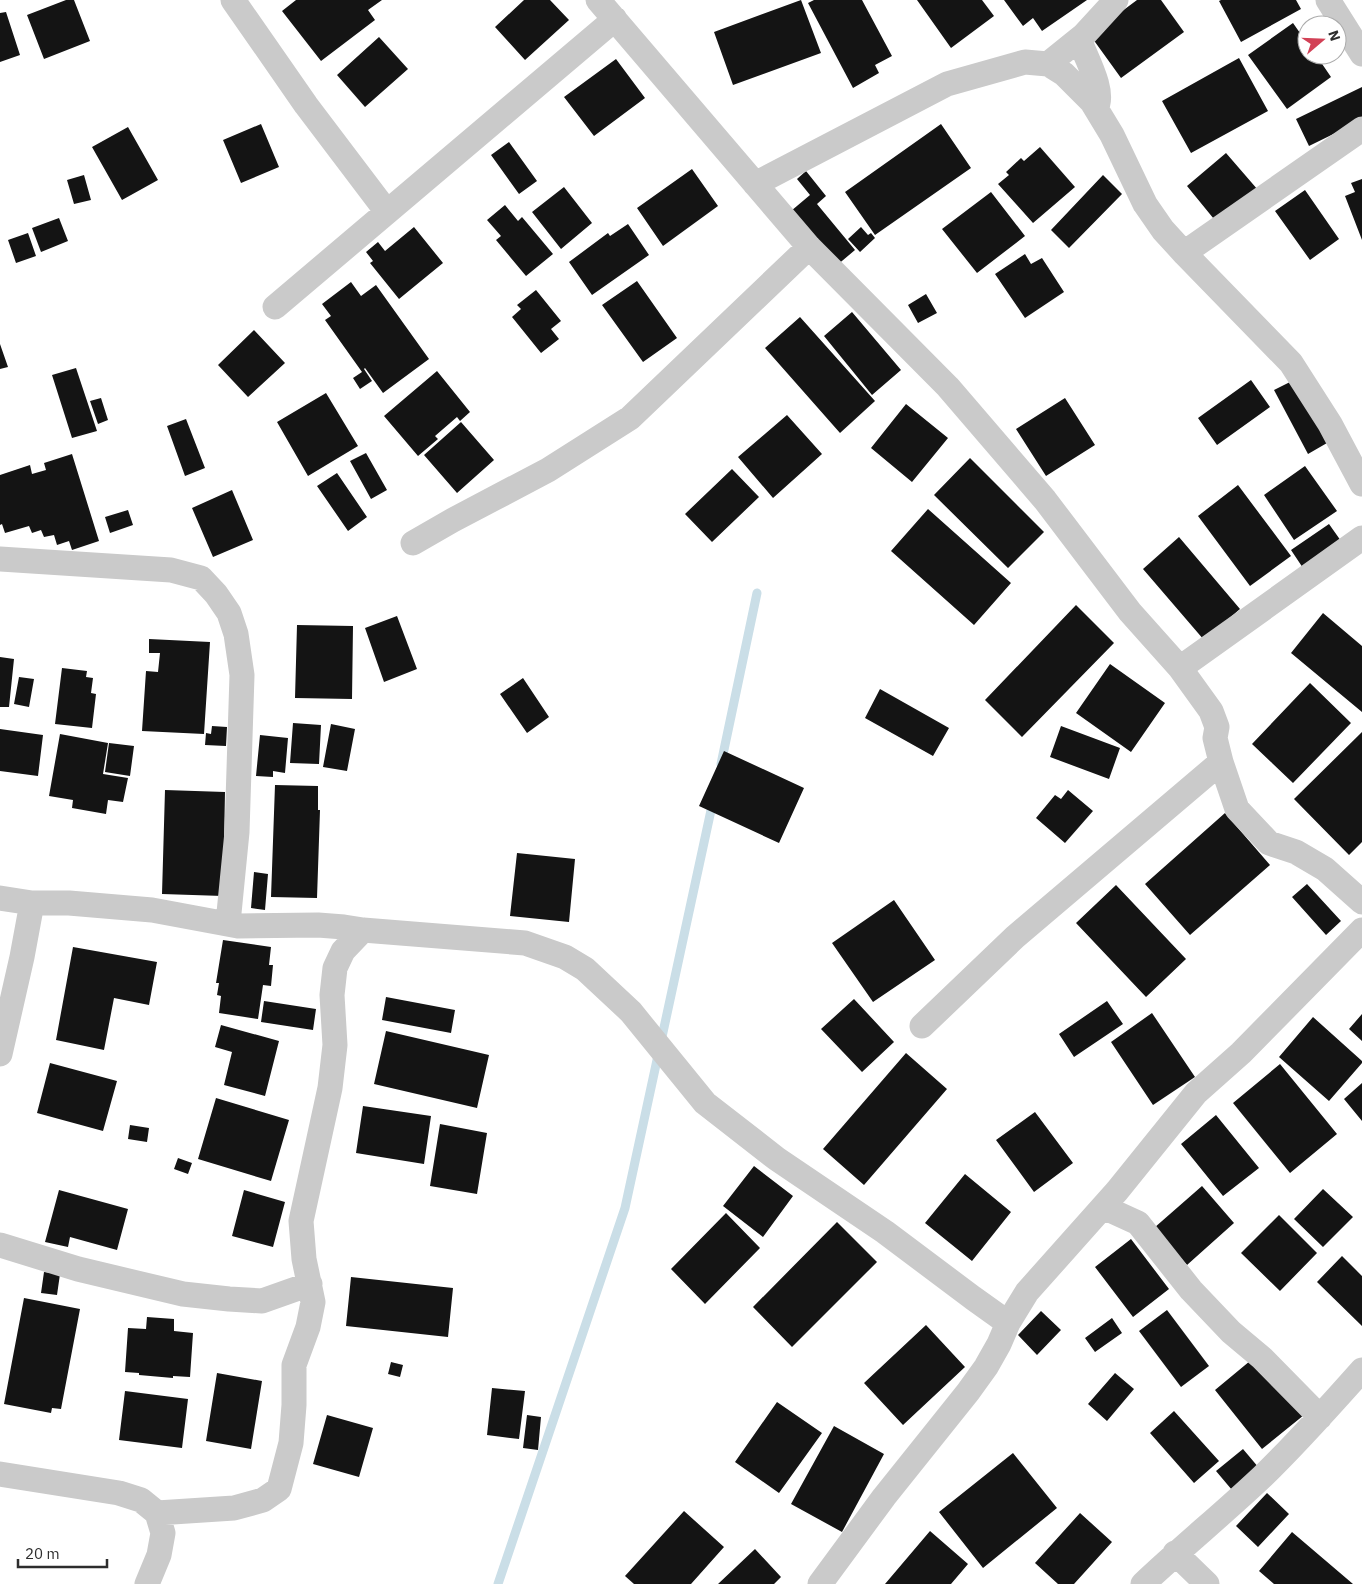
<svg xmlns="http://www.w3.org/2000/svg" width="1362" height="1584" font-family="'IBM Plex Sans',sans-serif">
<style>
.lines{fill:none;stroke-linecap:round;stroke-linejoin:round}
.stream{stroke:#cadee7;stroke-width:9}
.building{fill:#141414}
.street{stroke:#cacaca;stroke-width:25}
</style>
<rect width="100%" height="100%" fill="#fff"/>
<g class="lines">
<path class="stream" d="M 721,764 L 757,593
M 498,1584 L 625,1208 L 713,801"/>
</g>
<path class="building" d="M 66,0 L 74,0 L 90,41 L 44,59 L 27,15 Z
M 296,0 L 382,0 L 368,10 L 375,20 L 321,61 L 282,11 Z
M 524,0 L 550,0 L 569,20 L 525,60 L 495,27 Z
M 801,0 L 821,53 L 733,85 L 714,32 Z
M 814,0 L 862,0 L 892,56 L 875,65 L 879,73 L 853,88 L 808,3 Z
M 917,0 L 982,0 L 994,16 L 951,48 Z
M 1004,0 L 1087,0 L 1042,31 L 1033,18 L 1023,26 Z
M 1137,0 L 1161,0 L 1184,32 L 1121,78 L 1090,35 Z
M 1221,0 L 1296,0 L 1301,9 L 1241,42 L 1219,1 Z
M 6,12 L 20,55 L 0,62 L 0,13 Z
M 1293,23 L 1307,43 L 1307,55 L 1316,55 L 1331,77 L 1287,109 L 1248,55 Z
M 379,37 L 408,69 L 365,107 L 337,75 Z
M 1239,58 L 1268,111 L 1191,153 L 1162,101 Z
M 616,59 L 645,98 L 594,136 L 564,97 Z
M 1362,87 L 1362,120 L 1309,146 L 1296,119 Z
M 261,124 L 279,167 L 241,183 L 223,140 Z
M 941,124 L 971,168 L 875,235 L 845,192 Z
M 128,127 L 158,180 L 122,200 L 92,147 Z
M 509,142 L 537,181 L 519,194 L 491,155 Z
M 1040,147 L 1075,187 L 1033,223 L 998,184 L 1009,175 L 1006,172 L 1021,158 L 1024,161 Z
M 1226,153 L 1258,190 L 1218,224 L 1187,186 Z
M 692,169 L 718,206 L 663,246 L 637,208 Z
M 806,171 L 826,196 L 817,204 L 855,250 L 836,266 L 791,211 L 810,195 L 797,179 Z
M 84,175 L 91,200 L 74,204 L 67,180 Z
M 1103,175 L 1122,194 L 1069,248 L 1051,230 Z
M 1362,179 L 1362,240 L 1345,196 L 1355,192 L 1351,183 Z
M 564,187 L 592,223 L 561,249 L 532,212 Z
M 1305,190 L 1339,239 L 1310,260 L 1275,211 Z
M 991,192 L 1025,236 L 977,273 L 942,229 Z
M 505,205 L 518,221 L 522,217 L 553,254 L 526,276 L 496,240 L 501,236 L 487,220 Z
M 59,218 L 68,241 L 41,252 L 32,228 Z
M 628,224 L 649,255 L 592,295 L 569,262 L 608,233 L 610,236 Z
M 414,227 L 443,263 L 399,299 L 370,263 L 373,261 L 366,252 L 378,242 L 385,251 Z
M 861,227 L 868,235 L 871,233 L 875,238 L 860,252 L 848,239 Z
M 28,233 L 36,256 L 16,263 L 8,240 Z
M 1025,254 L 1031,264 L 1042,258 L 1064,292 L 1025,318 L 995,274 Z
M 637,281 L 677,338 L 643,362 L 602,305 Z
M 351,282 L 361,296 L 376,285 L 429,359 L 383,393 L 365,368 L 364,369 L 372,381 L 360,389 L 353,378 L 362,372 L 325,320 L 331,316 L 322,304 Z
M 536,290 L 561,321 L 551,329 L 559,339 L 541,353 L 512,317 L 521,309 L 517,305 Z
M 926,294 L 937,313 L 918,323 L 908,305 Z
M 852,312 L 901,370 L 872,395 L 824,336 Z
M 800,317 L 875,401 L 840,433 L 765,348 Z
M 254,330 L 285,363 L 248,397 L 218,365 Z
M 0,344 L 8,367 L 0,369 Z
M 76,368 L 97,431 L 72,438 L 52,375 Z
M 437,371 L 470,412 L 460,421 L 457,417 L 435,436 L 438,439 L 418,456 L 384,416 Z
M 1251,380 L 1270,407 L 1217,445 L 1198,418 Z
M 1294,380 L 1327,443 L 1308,454 L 1274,390 Z
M 326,393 L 358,446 L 308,476 L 277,422 Z
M 101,398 L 108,420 L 98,424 L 90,401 Z
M 1065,398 L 1095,445 L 1046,476 L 1016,429 Z
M 906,404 L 948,438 L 912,482 L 871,448 Z
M 787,415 L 822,454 L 773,498 L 738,457 Z
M 186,419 L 205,468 L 185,476 L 167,426 Z
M 461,422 L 494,460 L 457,493 L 424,455 Z
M 366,453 L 387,490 L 371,499 L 350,461 Z
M 72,454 L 99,541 L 72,550 L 69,541 L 57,545 L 54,535 L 44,537 L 41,530 L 32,533 L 29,526 L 5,533 L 2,524 L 0,525 L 0,475 L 30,465 L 32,474 L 46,470 L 44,463 Z
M 970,458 L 1044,532 L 1008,568 L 934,495 Z
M 1305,466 L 1337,511 L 1294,540 L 1264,495 Z
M 732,469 L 759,497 L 712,542 L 685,514 Z
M 337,473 L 367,517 L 348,531 L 317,486 Z
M 1238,485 L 1291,556 L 1250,586 L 1198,516 Z
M 232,490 L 253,540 L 213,557 L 192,508 Z
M 928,509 L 1011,583 L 974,625 L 891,551 Z
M 128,510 L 133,525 L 110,533 L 105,517 Z
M 1329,524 L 1341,541 L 1303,568 L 1291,550 Z
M 1179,537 L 1240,609 L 1204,640 L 1143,569 Z
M 1076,605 L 1114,643 L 1022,737 L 985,700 Z
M 1323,613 L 1362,646 L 1362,712 L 1291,653 Z
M 397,616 L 417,669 L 384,682 L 365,628 Z
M 297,625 L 353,626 L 352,699 L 295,698 Z
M 149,639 L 210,642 L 204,734 L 142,731 L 146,671 L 158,672 L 160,653 L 149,653 Z
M 0,657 L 14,659 L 9,707 L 0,707 Z
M 1110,664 L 1165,703 L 1131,752 L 1076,713 Z
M 62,668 L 87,671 L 86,677 L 93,678 L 91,693 L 96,694 L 92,728 L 55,724 Z
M 19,677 L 34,679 L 29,707 L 14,704 Z
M 523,678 L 549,717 L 527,733 L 500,694 Z
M 1310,683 L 1351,723 L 1293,783 L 1252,744 Z
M 880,689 L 949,728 L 933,756 L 865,718 Z
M 293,723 L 321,725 L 319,764 L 290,763 Z
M 331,724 L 355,729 L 347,771 L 323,767 Z
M 212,726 L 227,727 L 226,746 L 205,745 L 206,733 L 211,734 Z
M 1061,726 L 1120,748 L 1109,779 L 1050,757 Z
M 0,729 L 43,735 L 38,776 L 0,771 Z
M 1362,732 L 1362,842 L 1349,855 L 1294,799 Z
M 60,734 L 108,743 L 103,774 L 128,778 L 123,802 L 108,800 L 106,814 L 72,808 L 73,800 L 49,796 Z
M 260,735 L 288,738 L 285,773 L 273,771 L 273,777 L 256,776 Z
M 109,743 L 134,746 L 130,776 L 105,772 Z
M 724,751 L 804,788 L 779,843 L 699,806 Z
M 275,785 L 318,786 L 318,810 L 320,810 L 317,898 L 271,897 Z
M 165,790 L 225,792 L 223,896 L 162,894 Z
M 1068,790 L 1093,811 L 1065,843 L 1036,818 L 1055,795 L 1061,799 Z
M 1225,813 L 1270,865 L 1190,935 L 1145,884 Z
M 517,853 L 575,859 L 569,922 L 510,916 Z
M 254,872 L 268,874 L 265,910 L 251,908 Z
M 1307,884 L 1341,921 L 1326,935 L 1292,897 Z
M 1116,885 L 1186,959 L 1146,997 L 1076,923 Z
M 894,900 L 935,960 L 873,1002 L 832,943 Z
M 223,940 L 271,947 L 269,965 L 273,965 L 271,986 L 263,985 L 258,1019 L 219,1013 L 221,996 L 217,995 L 219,983 L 216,983 Z
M 73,947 L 157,962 L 149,1005 L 114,998 L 104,1050 L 56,1040 Z
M 386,997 L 455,1010 L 451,1033 L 382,1020 Z
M 854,999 L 894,1042 L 862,1072 L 821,1029 Z
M 264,1001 L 316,1009 L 313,1030 L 261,1022 Z
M 1107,1001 L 1123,1024 L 1074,1057 L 1059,1034 Z
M 1152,1013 L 1195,1077 L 1153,1105 L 1111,1042 Z
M 1362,1014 L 1362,1041 L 1349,1029 Z
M 1313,1017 L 1362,1061 L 1362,1063 L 1329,1101 L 1279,1057 Z
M 221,1025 L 279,1041 L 265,1096 L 224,1085 L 232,1052 L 215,1047 Z
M 386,1031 L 489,1055 L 477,1108 L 374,1084 Z
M 906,1053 L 947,1089 L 864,1185 L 823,1149 Z
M 50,1063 L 117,1081 L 103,1131 L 37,1113 Z
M 1280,1064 L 1337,1134 L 1290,1173 L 1233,1103 Z
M 1362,1083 L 1362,1121 L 1344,1099 Z
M 216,1098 L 289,1120 L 271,1181 L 198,1159 Z
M 363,1106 L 431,1116 L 424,1164 L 356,1153 Z
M 1035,1112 L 1073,1163 L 1034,1192 L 996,1140 Z
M 1216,1115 L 1259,1168 L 1223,1196 L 1181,1144 Z
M 440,1124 L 487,1133 L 477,1194 L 430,1186 Z
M 130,1125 L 149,1128 L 147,1142 L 128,1139 Z
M 178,1158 L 192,1163 L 188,1174 L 174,1169 Z
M 754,1166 L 793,1196 L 763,1237 L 723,1206 Z
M 965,1174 L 1011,1212 L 972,1261 L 925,1223 Z
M 1202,1186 L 1234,1223 L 1187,1265 L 1154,1228 Z
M 1323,1189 L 1353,1217 L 1323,1247 L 1294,1219 Z
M 59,1190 L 128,1209 L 117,1250 L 70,1237 L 68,1247 L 45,1242 Z
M 244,1190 L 285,1202 L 273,1247 L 232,1236 Z
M 726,1213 L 760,1248 L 705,1304 L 671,1269 Z
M 1279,1215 L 1317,1253 L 1280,1291 L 1241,1253 Z
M 837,1222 L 877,1262 L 792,1347 L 753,1307 Z
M 1131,1239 L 1169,1289 L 1133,1317 L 1095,1267 Z
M 1342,1256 L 1362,1276 L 1362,1326 L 1317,1282 Z
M 44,1272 L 60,1274 L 57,1295 L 41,1293 Z
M 351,1277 L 453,1288 L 448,1337 L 346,1326 Z
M 24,1298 L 80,1309 L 61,1409 L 52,1408 L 51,1413 L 4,1404 Z
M 1167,1310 L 1209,1366 L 1181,1387 L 1139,1331 Z
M 1041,1311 L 1061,1330 L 1037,1355 L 1018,1335 Z
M 147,1317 L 174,1319 L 174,1331 L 193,1333 L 190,1377 L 173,1376 L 173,1378 L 139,1375 L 139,1373 L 125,1372 L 128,1328 L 146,1329 Z
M 1112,1318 L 1122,1333 L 1095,1352 L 1085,1338 Z
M 926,1325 L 965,1367 L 903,1425 L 864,1383 Z
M 1256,1356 L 1304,1415 L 1262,1449 L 1215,1390 Z
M 391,1362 L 403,1365 L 400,1377 L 388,1374 Z
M 217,1373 L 262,1381 L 251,1449 L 206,1441 Z
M 1115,1373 L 1134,1389 L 1107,1421 L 1088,1404 Z
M 492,1388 L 525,1391 L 519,1439 L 487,1435 Z
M 125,1391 L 188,1399 L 182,1448 L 119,1440 Z
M 777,1402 L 822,1433 L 779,1493 L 735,1462 Z
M 1174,1411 L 1219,1461 L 1194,1483 L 1150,1433 Z
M 327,1415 L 373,1428 L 359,1477 L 313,1464 Z
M 527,1415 L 541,1417 L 538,1450 L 523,1448 Z
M 834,1426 L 884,1454 L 842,1532 L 791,1504 Z
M 1243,1449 L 1259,1468 L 1232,1490 L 1216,1471 Z
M 1013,1453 L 1057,1508 L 983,1568 L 939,1512 Z
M 1267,1493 L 1289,1514 L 1258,1547 L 1236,1526 Z
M 684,1511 L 724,1547 L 691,1584 L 634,1584 L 625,1576 Z
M 1080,1513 L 1112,1542 L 1074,1584 L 1058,1584 L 1035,1563 Z
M 930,1531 L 968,1564 L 951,1584 L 885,1584 Z
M 1292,1532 L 1353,1584 L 1274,1584 L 1259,1571 Z
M 755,1549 L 781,1577 L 774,1584 L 718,1584 Z"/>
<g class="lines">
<path class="street" d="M 233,0 L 306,105 L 387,212
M 598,0 L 809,247 L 948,387 L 1045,500 L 1130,612 L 1180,668 L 1211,711 L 1217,727 L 1215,738 L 1221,762 L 1237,809 L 1269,843 L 1296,852 L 1325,869 L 1362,902
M 1328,0 L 1362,54
M 1079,39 C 1085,56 1106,92 1096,108
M 1048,64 L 1084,35 L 1116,0
M 755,184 L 947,84 L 1025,62 L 1048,64 L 1064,74 L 1092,102 L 1112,135 L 1145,204 L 1163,230 L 1184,253 L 1291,363 L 1330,424 L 1362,484
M 1184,253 L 1362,129
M 275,307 L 615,19
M 413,543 L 453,520 L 548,470 L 630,418 L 809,247
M 0,559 L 171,570 L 201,578 L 216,594 L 229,613 L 236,634 L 242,675 L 237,832 L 228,923
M 1180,668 L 1362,538
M 0,898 L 32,903 L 69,903 L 152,910 L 238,926 L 318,925 L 344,927 L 363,930 L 525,943 L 565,957 L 585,969 L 631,1012 L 705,1103 L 777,1159 L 885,1232 L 973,1298 L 1008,1323
M 922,1026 L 1015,937 L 1221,762
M 0,1054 L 22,957 L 32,903
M 1103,1207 L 1138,1223 L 1191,1290 L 1231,1332 L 1262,1358 L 1320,1417
M 0,1245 L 78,1269 L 183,1294 L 229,1299 L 262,1301 L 310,1284
M 0,1474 L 119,1493 L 141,1500 L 157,1513 L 163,1533 L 159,1555 L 147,1584
M 157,1513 L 234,1508 L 263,1500 L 279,1489 L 291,1443 L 294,1405 L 294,1365 L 308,1327 L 313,1302 L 304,1259 L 301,1221 L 330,1088 L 335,1045 L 332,995 L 335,968 L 343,951 L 363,930
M 1175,1553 L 1207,1584
M 820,1584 L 884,1497 L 968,1392 L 986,1367 L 999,1344 L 1008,1323 L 1027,1292 L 1117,1191 L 1196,1093 L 1241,1053 L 1362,930
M 1143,1584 C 1182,1547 1224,1513 1263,1476 C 1298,1442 1330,1406 1362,1370"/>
</g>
<g transform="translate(1322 40) rotate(71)"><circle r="24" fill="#ffffff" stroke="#ababab"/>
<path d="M0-4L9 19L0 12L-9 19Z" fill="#d24156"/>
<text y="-8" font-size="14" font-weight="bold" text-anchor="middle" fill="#2d2d2d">N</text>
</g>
<path d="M18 1559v8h89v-8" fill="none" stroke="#2d2d2d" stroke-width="2.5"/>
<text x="25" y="1559" font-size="15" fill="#2d2d2d" stroke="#ffffff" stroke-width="4" paint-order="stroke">20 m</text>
</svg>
